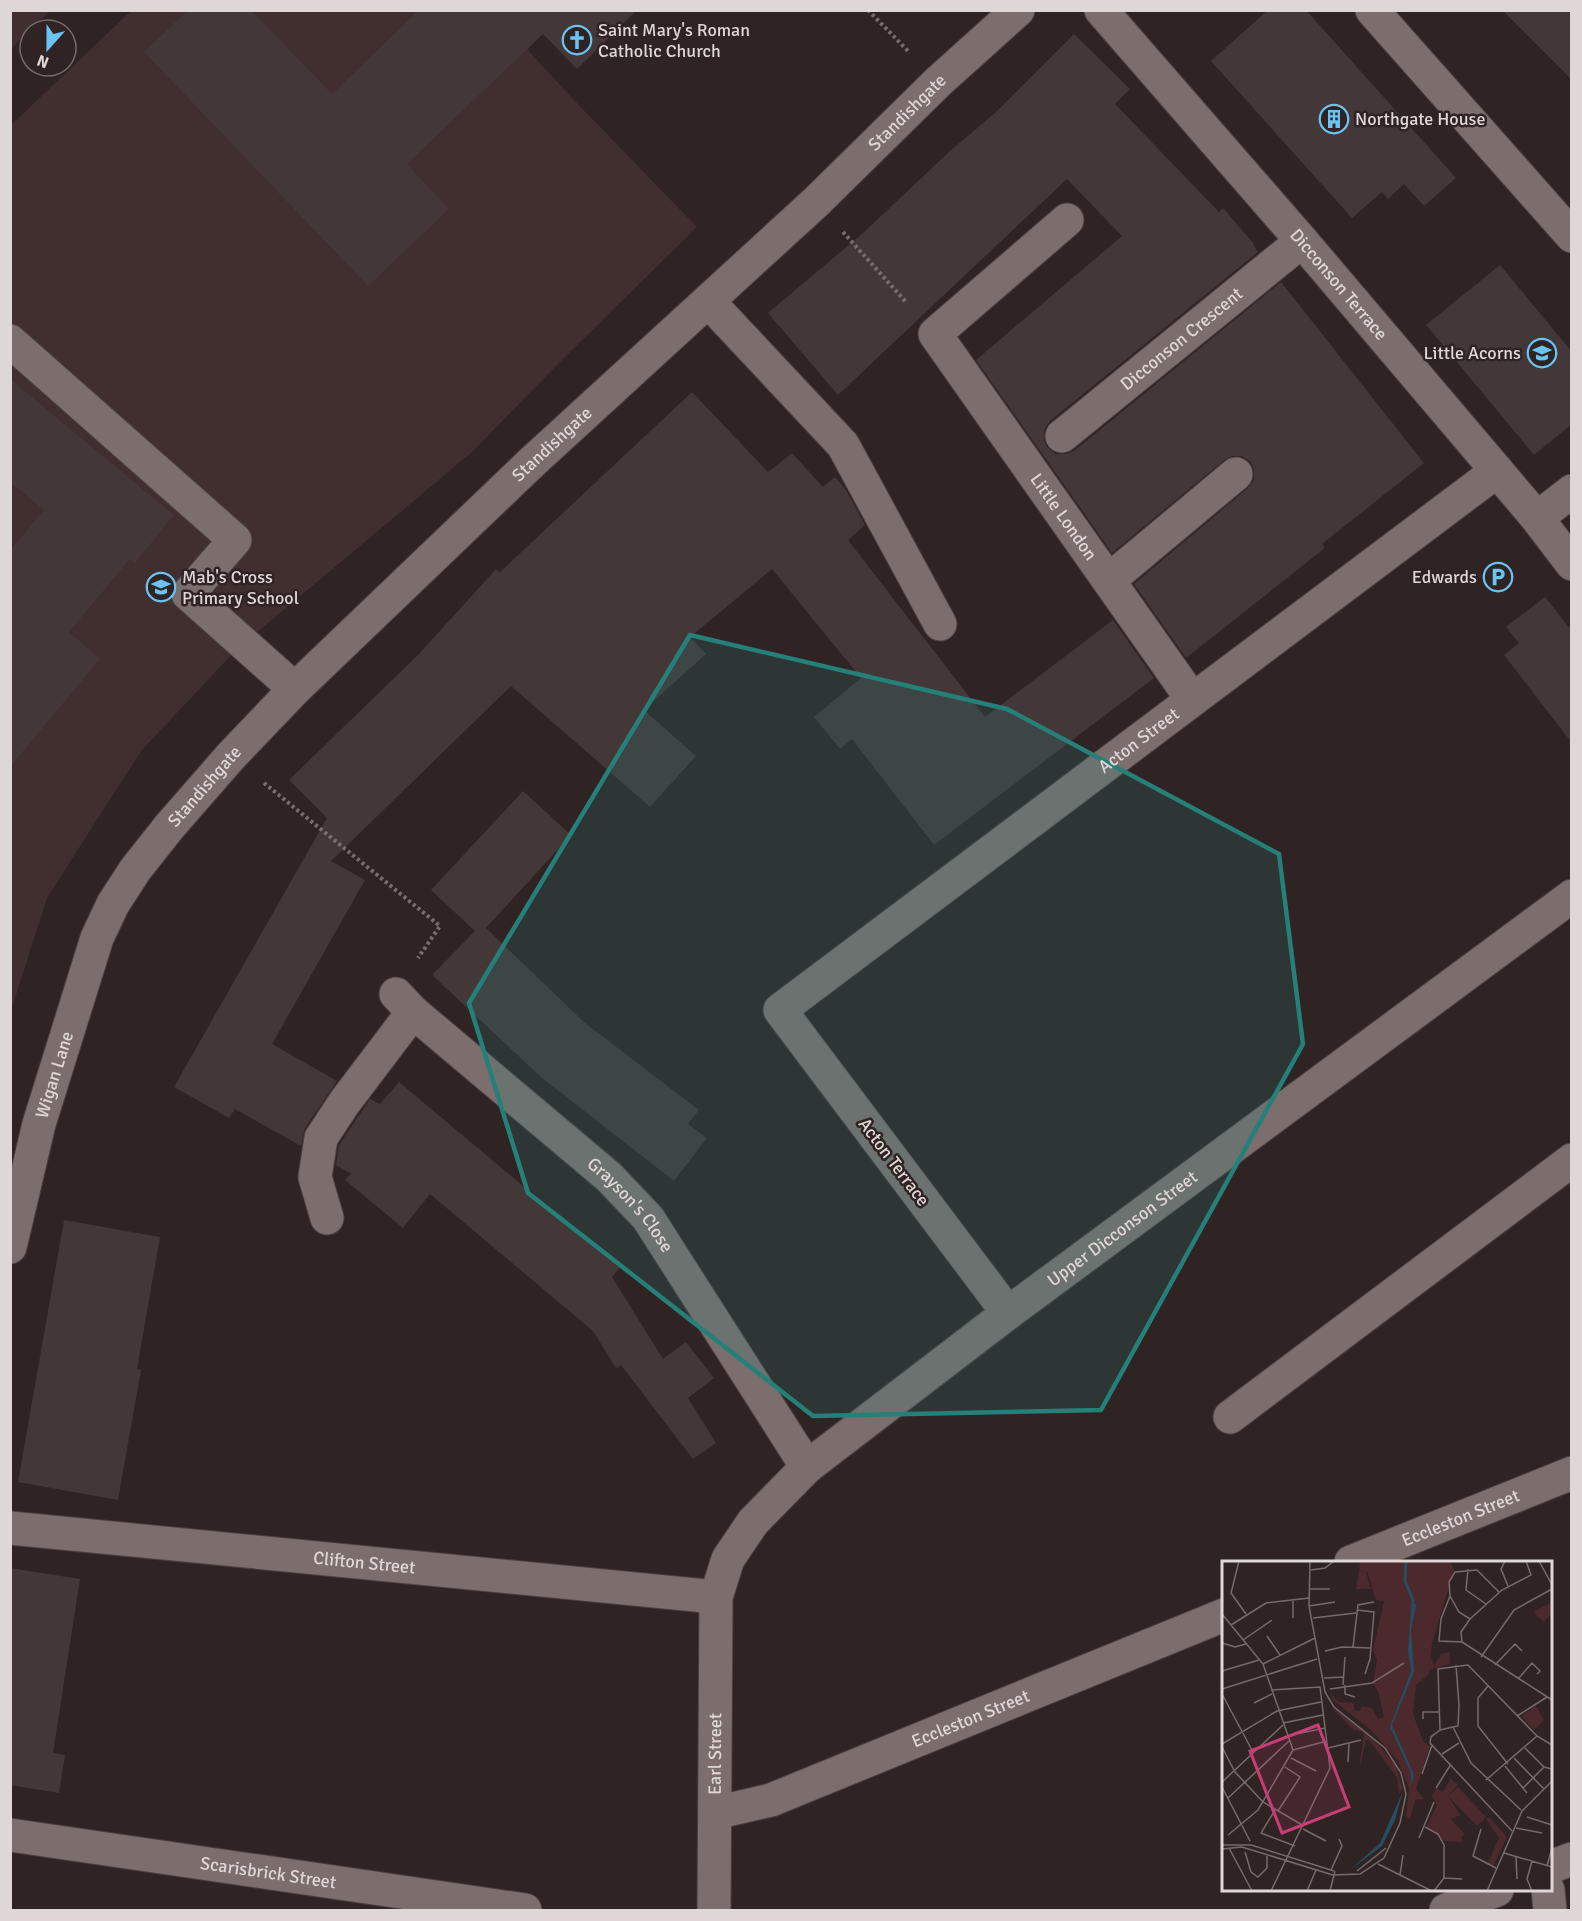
<svg xmlns="http://www.w3.org/2000/svg" width="1582" height="1921" font-family="Signika,sans-serif">
<style>
.built{fill:#412e2f}
.building{fill:#443737}
.lines{fill:none;stroke-linecap:round;stroke-linejoin:round}
.minor-casing{stroke:#4b4141;stroke-width:35}
.path{stroke:#796d6d;stroke-width:4;stroke-dasharray:3 3;stroke-linecap:butt}
.minor{stroke:#7d6e6e;stroke-width:33}
.marked{fill:#248078;fill-opacity:0.2;stroke:#248078;stroke-width:4.5;stroke-linejoin:round}
.labels{text-anchor:middle;stroke-width:5;stroke-linejoin:round;paint-order:stroke}
.poi-label{font-size:18px;fill:#dfd6d6;stroke:#302323;text-anchor:start}
.street-label{font-size:18px;fill:#dfd6d6;stroke:#302323}
.inset-river{fill:none;stroke:#264d61;stroke-width:3}
.inset-road{fill:none;stroke:#766b6b;stroke-width:1.5}
.view{fill:#c83e74;fill-opacity:0.15;stroke:#c83e74;stroke-width:3}
.inset-edge{fill:none;stroke:#dfd6d6;stroke-width:3}
</style>
<rect width="100%" height="100%" fill="#302323"/>
<path class="built" d="M 11,10 L 50,10 L 50,11 L 11,49 Z
M 131,11 L 492,11 L 572,98 L 697,227 L 562,360 L 472,452 L 236,650 L 141,751 L 47,898 L 11,1011 L 11,125 Z"/>
<path class="building" d="M 188,10 L 251,10 L 332,94 L 419,10 L 637,10 L 577,69 L 543,34 L 407,164 L 449,209 L 368,286 L 144,52 Z
M 1268,10 L 1306,10 L 1456,178 L 1424,206 L 1404,184 L 1388,199 L 1382,192 L 1352,218 L 1211,61 Z
M 1502,10 L 1572,10 L 1572,80 Z
M 1074,34 L 1130,89 L 1115,104 L 1219,212 L 1223,208 L 1254,244 L 1253,245 L 1258,252 L 1050,421 L 1044,430 L 1044,440 L 1047,447 L 1056,454 L 1066,454 L 1074,451 L 1281,282 L 1424,463 L 1322,544 L 1325,548 L 1186,658 L 1134,584 L 1248,488 L 1254,480 L 1254,470 L 1251,462 L 1242,456 L 1232,456 L 1224,460 L 1112,553 L 976,360 L 1122,236 L 1067,179 L 838,395 L 768,313 L 863,233 L 950,151 L 995,113 Z
M 1500,265 L 1572,352 L 1572,424 L 1534,455 L 1426,325 Z
M 10,379 L 174,515 L 135,563 L 130,559 L 69,632 L 100,659 L 10,767 L 10,550 L 44,510 L 10,482 Z
M 692,392 L 768,472 L 792,453 L 823,487 L 835,477 L 846,490 L 865,525 L 848,540 L 985,717 L 1113,620 L 1154,678 L 934,845 L 852,739 L 840,749 L 814,717 L 861,678 L 772,569 L 690,637 L 706,654 L 644,710 L 696,756 L 650,807 L 511,686 L 331,861 L 365,880 L 272,1044 L 337,1081 L 305,1128 L 301,1146 L 235,1109 L 229,1118 L 174,1087 L 327,818 L 289,780 L 419,654 L 496,569 L 500,572 Z
M 1545,597 L 1572,631 L 1572,743 L 1504,655 L 1519,643 L 1506,627 Z
M 523,791 L 571,835 L 486,928 L 585,1023 L 699,1110 L 688,1124 L 707,1138 L 674,1181 L 542,1078 L 432,975 L 475,931 L 431,890 Z
M 399,1082 L 620,1267 L 612,1277 L 663,1359 L 686,1342 L 714,1378 L 688,1398 L 716,1443 L 693,1459 L 621,1365 L 616,1368 L 593,1331 L 430,1194 L 403,1228 L 345,1180 L 351,1174 L 336,1165 L 339,1145 L 370,1099 L 380,1104 Z
M 64,1220 L 160,1237 L 137,1369 L 141,1370 L 118,1500 L 18,1482 Z
M 10,1568 L 80,1579 L 53,1753 L 65,1755 L 59,1793 L 10,1785 Z"/>
<g class="lines">
<g class="minor-casing">
<g id="minor">
<path id="s1" d="M 1101,10 L 1302,241 L 1537,518 L 1572,564"/>
<path d="M 1372,10 L 1572,236"/>
<path id="s2" d="M 1067,220 L 935,334 L 1192,699"/>
<path d="M 708,301 L 843,445 L 940,624"/>
<path d="M 10,341 L 235,540 L 188,594 L 295,689"/>
<path id="s3" d="M 1062,436 L 1302,241"/>
<path d="M 1537,518 L 1572,491"/>
<path d="M 1109,580 L 1236,474"/>
<path id="s4" d="M 396,994 L 413,1012 L 609,1177 L 648,1218 L 807,1467"/>
<path d="M 327,1218 L 315,1177 L 321,1138 L 344,1103 L 413,1012"/>
<path id="s5" d="M 10,1247 L 39,1124 L 97,938 L 113,904 L 135,870 L 169,827 L 231,756 L 295,689 L 530,464 L 816,202 L 938,82 L 1018,10"/>
<path id="s6" d="M 1008,1313 L 780,1010 L 1497,471"/>
<path d="M 1230,1417 L 1572,1160"/>
<path id="s7" d="M 10,1528 L 716,1597"/>
<path id="s8" d="M 1351,1562 L 1572,1473"/>
<path id="s9" d="M 715,1813 L 771,1800 L 1224,1615"/>
<path id="s10" d="M 10,1835 L 525,1910"/>
<path d="M 1550,1867 L 1572,1859"/>
<path d="M 1548,1890 L 1550,1910"/>
<path id="s11" d="M 714,1910 L 716,1597 L 728,1559 L 753,1522 L 807,1467 L 1008,1313 L 1572,896"/>
<path d="M 1446,1910 L 1497,1890"/>
</g>
</g>
<path class="path" d="M 868,10 L 910,53
M 843,232 L 906,302
M 264,783 L 440,926 L 418,958"/>
<use href="#minor" class="minor"/>
</g>
<path class="marked" d="M 690,635 L 1007,709 L 1279,854 L 1303,1044 L 1101,1410 L 813,1416 L 528,1193 L 469,1003 Z"/>
<defs>
<g id="church-ring" transform="scale(1.5)"><circle r="9.5" fill="#302323" stroke="#6ac3f1" stroke-width="1.5"/><path d="M-1.2-6h2.4v3.5h3.3v2.4h-3.3V6h-2.4V-.1h-3.3v-2.4h3.3Z" fill="#6ac3f1"/></g>
<g id="building-ring" transform="scale(1.5)"><circle r="9.5" fill="#302323" stroke="#6ac3f1" stroke-width="1.5"/><path d="M-4-6H4V6H1V3H-1V6H-4ZM-2.5-4.3h1.7v1.8h-1.7ZM.8-4.3h1.7v1.8H.8ZM-2.5-1h1.7V.8h-1.7ZM.8-1h1.7V.8H.8Z" fill="#6ac3f1"/></g>
<g id="school-ring" transform="scale(1.5)"><circle r="9.5" fill="#302323" stroke="#6ac3f1" stroke-width="1.5"/><path d="M0-5L7-2L0 1L-7-2ZM-4 1L0 2.5L4 1V4Q0 6-4 4Z" fill="#6ac3f1"/></g>
<g id="parking-ring" transform="scale(1.5)"><circle r="9.5" fill="#302323" stroke="#6ac3f1" stroke-width="1.5"/><path d="M-3.5-5.5H1a3.5 3.5 0 0 1 0 7H-1V5.5H-3.5ZM-1-3.4V-.6H.8a1.4 1.4 0 0 0 0-2.8Z" fill="#6ac3f1"/></g>
</defs>
<g fill-rule="evenodd">
<use href="#church-ring" x="577" y="40"/>
<use href="#building-ring" x="1334" y="119"/>
<use href="#school-ring" x="1542" y="353"/>
<use href="#parking-ring" x="1498" y="577"/>
<use href="#school-ring" x="161" y="587"/>
</g>
<g class="labels">
<g class="poi-label">
<text x="598" y="36">Saint Mary's Roman<tspan x="598" dy="21">Catholic Church</tspan></text>
<text x="1355" y="125">Northgate House</text>
<text x="1521" y="359" text-anchor="end">Little Acorns</text>
<text x="182" y="583">Mab's Cross<tspan x="182" dy="21">Primary School</tspan></text>
<text x="1477" y="583" text-anchor="end">Edwards</text>
</g>
<g class="street-label">
<text dy="6" stroke="none"><textPath href="#s5" startOffset="1482">Standishgate</textPath></text>
<text dy="6" stroke="none"><textPath href="#s1" startOffset="363">Dicconson Terrace</textPath></text>
<text dy="6" stroke="none"><textPath href="#s3" startOffset="154">Dicconson Crescent</textPath></text>
<text dy="6" stroke="none"><textPath href="#s5" startOffset="996">Standishgate</textPath></text>
<text dy="6" stroke="none"><textPath href="#s2" startOffset="398">Little London</textPath></text>
<text dy="6" stroke="none"><textPath href="#s6" startOffset="828">Acton Street</textPath></text>
<text dy="6" stroke="none"><textPath href="#s5" startOffset="508">Standishgate</textPath></text>
<text dy="6" stroke="none"><textPath href="#s5" startOffset="178">Wigan Lane</textPath></text>
<text transform="translate(894 1162) rotate(53)" y="6">Acton Terrace</text>
<text dy="6" stroke="none"><textPath href="#s4" startOffset="316">Grayson's Close</textPath></text>
<text dy="6" stroke="none"><textPath href="#s11" startOffset="870">Upper Dicconson Street</textPath></text>
<text dy="6" stroke="none"><textPath href="#s8" startOffset="118">Eccleston Street</textPath></text>
<text dy="6" stroke="none"><textPath href="#s7" startOffset="356">Clifton Street</textPath></text>
<text dy="6" stroke="none"><textPath href="#s9" startOffset="273">Eccleston Street</textPath></text>
<text dy="6" stroke="none"><textPath href="#s11" startOffset="156">Earl Street</textPath></text>
<text dy="6" stroke="none"><textPath href="#s10" startOffset="261">Scarisbrick Street</textPath></text>
</g>
</g>
<g transform="translate(1222 1561)">
<rect width="330" height="330" fill="#302323"/>
<path d="M 208,92 L 212,105 L 219,93 L 228,91 L 228,103 L 206,109 ZM 314,145 L 322,159 L 312,169 L 299,155 ZM 221,236 L 229,258 L 243,273 L 239,277 L 242,281 L 221,280 L 205,266 L 207,260 L 211,262 L 217,237 ZM 267,256 L 285,276 L 272,304 L 265,303 L 277,277 L 264,258 Z" fill="#4c292c"/>
<path d="M 138,0 L 228,0 L 232,9 L 210,82 L 207,113 L 194,124 L 191,153 L 201,180 L 208,185 L 194,228 L 202,238 L 193,239 L 188,258 L 184,256 L 187,227 L 176,200 L 150,170 L 111,139 L 108,131 L 116,141 L 132,142 L 132,149 L 137,150 L 140,145 L 150,147 L 156,158 L 162,156 L 156,130 L 151,123 L 155,99 L 151,89 L 162,40 L 154,39 L 145,11 L 137,10 ZM 107,144 L 151,177 L 174,205 L 181,227 L 177,233 L 175,216 L 147,179 L 144,179 L 137,210 L 142,172 L 131,168 ZM 229,217 L 236,224 L 226,235 L 238,254 L 229,258 L 219,235 L 220,244 L 211,263 L 207,260 L 215,244 L 210,235 L 214,227 L 221,231 Z" fill="#4c292c"/>
<path d="M 137,10 L 144,11 L 149,28 L 134,28 ZM 330,41 L 330,52 L 322,61 L 311,51 Z" fill="#4c292c"/>
<path d="M 236,226 L 264,256 L 255,265 L 226,235 Z" fill="#4c292c"/>
<path d="M 190,37 L 194,45 L 189,69 L 192,111 L 170,164 L 192,214 L 189,224 L 189,212 L 168,166 L 189,110 L 186,90 ZM 181,230 L 173,259 L 160,285 L 128,309 L 158,282 Z" fill="#264d61"/>
<path class="inset-river" d="M 184,0 L 183,20 L 192,41"/>
<path class="inset-road" d="M 17,0 L 9,32 L 24,53M 88,0 L 87,45 L 103,131 L 112,146 L 163,187 L 179,212 L 184,233 L 178,262 L 162,297 L 138,313 L 111,314M 283,0 L 279,8 L 286,25M 317,0 L 330,24M 246,8 L 244,29 L 264,43M 89,9 L 103,7 L 112,0M 88,28 L 108,28M 228,35 L 219,58 L 217,80 L 240,81M 87,45 L 113,41M 135,49 L 152,51 L 148,98 L 143,113M 0,53 L 41,103 L 71,189M 71,57 L 71,38M 91,57 L 134,52M 248,58 L 237,51 L 228,35 L 227,21 L 233,11 L 255,9 L 277,31M 9,64 L 44,42 L 87,37M 45,75 L 58,94M 21,79 L 50,59M 240,81 L 239,71 L 248,58 L 280,29 L 309,14 L 304,0M 240,81 L 330,139M 0,82 L 13,86 L 24,83M 131,86 L 136,44 L 152,41M 103,90 L 120,86 L 149,87M 259,96 L 292,49 L 330,28M 41,103 L 93,77M 273,104 L 293,83 L 300,90M 0,110 L 37,99M 102,117 L 122,116M 296,118 L 310,102 L 318,110 L 315,113M 121,124 L 123,96M 123,124 L 123,133 L 133,136M 266,125 L 256,137 L 256,165 L 286,203M 0,128 L 95,98M 108,128 L 150,122 L 182,102M 49,129 L 98,126 L 108,207 L 49,330M 0,133 L 31,191M 32,142 L 50,133M 295,155 L 325,136M 201,158 L 201,151 L 218,151M 61,162 L 101,154M 231,166 L 218,169 L 209,176 L 208,182 L 290,270M 231,166 L 249,202 L 299,249M 231,166 L 236,165 L 237,144 L 234,104M 218,169 L 216,108 L 246,104 L 315,175 L 330,184M 65,175 L 103,167M 0,183 L 55,150 L 99,141M 0,186 L 13,211 L 41,241 L 82,265M 106,187 L 139,179M 303,187 L 322,206 L 330,208M 71,189 L 105,180M 220,193 L 237,182M 69,197 L 94,210M 292,197 L 322,228M 126,201 L 127,182M 283,205 L 305,232M 200,213 L 210,184M 264,219 L 315,175M 0,221 L 61,164M 0,226 L 28,280M 214,227 L 229,203M 301,227 L 322,206M 6,237 L 67,180M 53,249 L 39,272 L 73,285M 56,250 L 78,216 L 63,206M 305,256 L 330,264M 203,266 L 216,273 L 222,284 L 222,317 L 212,330M 294,267 L 320,272M 81,268 L 104,280M 259,268 L 251,295 L 274,307M 6,274 L 36,249 L 71,189M 197,277 L 212,241M 0,284 L 29,284 L 112,310M 7,287 L 30,330M 0,288 L 20,286 L 111,314M 23,291 L 29,311 L 36,316 L 45,307 L 45,295M 282,292 L 330,306M 294,296 L 295,318M 310,300 L 305,318 L 310,330M 156,303 L 210,330M 325,305 L 330,287M 109,309 L 120,285 L 117,278M 135,310 L 164,287M 178,314 L 181,294M 222,317 L 240,318M 85,330 L 94,309M 108,330 L 113,310M 265,330 L 300,250 L 330,220"/>
<path class="view" d="M 96,164 L 127,246 L 60,272 L 28,190 Z"/>
<rect width="330" height="330" class="inset-edge"/>
</g>
<rect width="1582" height="1921" fill="none" stroke="#dfd6d6" stroke-width="24"/>
<g transform="translate(48 48) rotate(201)"><circle r="28" fill="#302323" stroke="#766b6b" stroke-width="1.5"/>
<path d="M0-4.5L10 22L0 15L-10 22Z" fill="#6ac3f1"/>
<text y="-9" font-size="16" font-weight="bold" text-anchor="middle" fill="#dfd6d6">N</text>
</g>
</svg>
